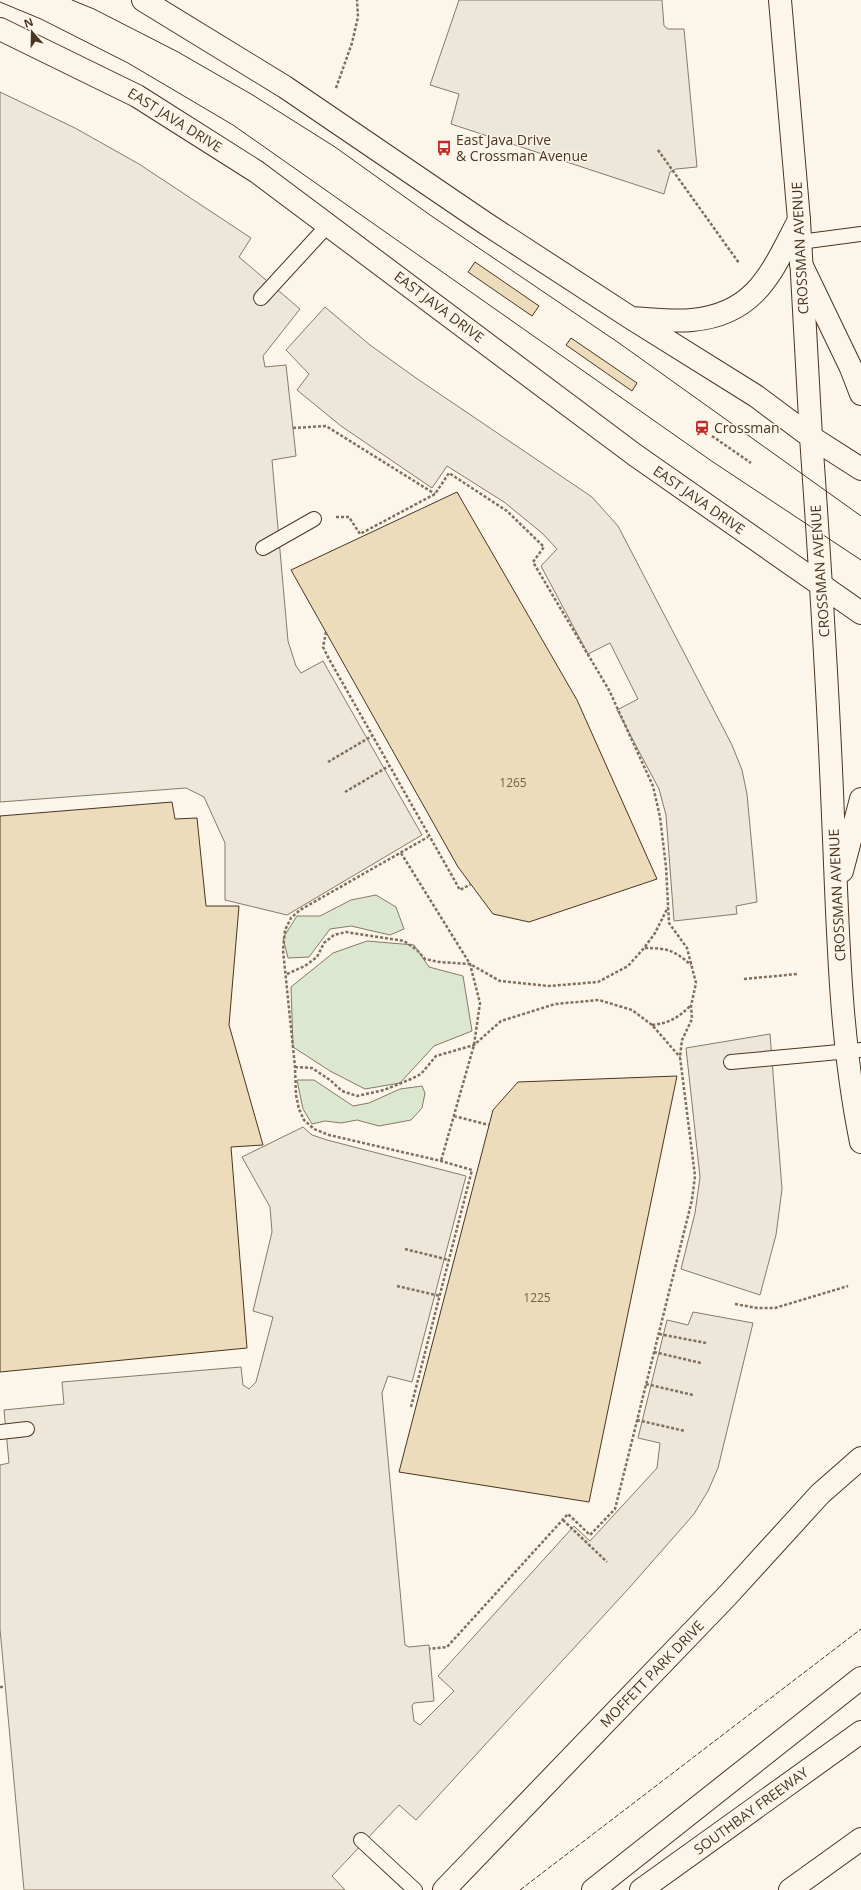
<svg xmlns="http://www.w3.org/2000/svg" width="861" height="1890" font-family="'Open Sans',sans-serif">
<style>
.green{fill:#dce7d0;stroke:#887966}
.parking{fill:#ede7d9;stroke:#887966}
.building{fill:#ecdcbc;stroke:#4a3520}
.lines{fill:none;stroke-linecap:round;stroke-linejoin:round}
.service-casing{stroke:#4a3520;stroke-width:16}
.tertiary-casing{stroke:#4a3520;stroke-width:24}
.secondary-casing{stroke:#4a3520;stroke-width:24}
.motorway-casing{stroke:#4a3520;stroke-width:24}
.path{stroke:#7f6f5c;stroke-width:2.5;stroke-dasharray:3 2;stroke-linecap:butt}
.service{stroke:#fbf6e9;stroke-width:14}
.tertiary{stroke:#fbf6e9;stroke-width:22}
.secondary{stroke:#fbf6e9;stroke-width:22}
.motorway{stroke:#fbf6e9;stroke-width:22}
.tram{stroke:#4a3520;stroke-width:1}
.fence{stroke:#4a3520;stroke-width:1;stroke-dasharray:5 2;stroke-linecap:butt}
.labels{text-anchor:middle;stroke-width:3;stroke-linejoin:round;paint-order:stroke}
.number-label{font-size:12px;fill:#725f47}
.street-label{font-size:14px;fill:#4a3520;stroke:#fbf6e9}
.poi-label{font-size:14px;fill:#4a3520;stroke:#fbf6e9;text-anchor:start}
</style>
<rect width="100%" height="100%" fill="#fbf6e9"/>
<path class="green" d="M 376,895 L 396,907 L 404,929 L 390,935 L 351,926 L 330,929 L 309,957 L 288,958 L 283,938 L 297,916 L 320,916 L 351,900 Z
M 367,941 L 414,945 L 429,967 L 463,976 L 472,1031 L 434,1046 L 400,1083 L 365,1089 L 330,1071 L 293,1047 L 291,987 L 333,953 Z
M 297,1080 L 314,1080 L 353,1106 L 369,1103 L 400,1089 L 422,1086 L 425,1093 L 422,1108 L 411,1120 L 379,1126 L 357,1120 L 341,1123 L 325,1121 L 312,1124 L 303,1109 Z"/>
<path class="parking" d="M 459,0 L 662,0 L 664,26 L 668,29 L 684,29 L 697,167 L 676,169 L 670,172 L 664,194 L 451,124 L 459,94 L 430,85 Z
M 0,92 L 75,128 L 139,164 L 251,238 L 239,257 L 300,309 L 263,356 L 265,367 L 286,365 L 296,456 L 272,460 L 288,641 L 296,666 L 301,673 L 323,661 L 422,835 L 287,915 L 225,900 L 225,843 L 204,797 L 186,788 L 0,802 Z
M 325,307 L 370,345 L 416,378 L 592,497 L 618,526 L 732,745 L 742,770 L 747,794 L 757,902 L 736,906 L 737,914 L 674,921 L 666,815 L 659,789 L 617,710 L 638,699 L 610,643 L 588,654 L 541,566 L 557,549 L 542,533 L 504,502 L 447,466 L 432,488 L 341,426 L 297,390 L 309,374 L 286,350 Z
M 770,1034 L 782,1189 L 776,1235 L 760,1295 L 681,1269 L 695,1213 L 700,1177 L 686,1048 Z
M 303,1127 L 312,1135 L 327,1140 L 466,1176 L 412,1382 L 388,1376 L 382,1393 L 405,1645 L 409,1647 L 429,1645 L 434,1701 L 414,1703 L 412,1706 L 414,1721 L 420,1725 L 454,1691 L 438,1676 L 574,1526 L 590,1541 L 657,1468 L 660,1443 L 638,1438 L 667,1320 L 688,1325 L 693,1312 L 753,1323 L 718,1468 L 708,1491 L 694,1514 L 630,1587 L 416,1820 L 399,1805 L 332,1876 L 345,1890 L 24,1890 L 0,1629 L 0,1465 L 9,1463 L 4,1410 L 64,1404 L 62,1382 L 241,1367 L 243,1385 L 249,1389 L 256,1382 L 273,1317 L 253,1311 L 272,1232 L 270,1207 L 242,1157 Z"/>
<path class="building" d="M 475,262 L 539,306 L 532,316 L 468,272 Z
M 571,338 L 637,383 L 632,391 L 566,345 Z
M 457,492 L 577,700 L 657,879 L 529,922 L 493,914 L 458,867 L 291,570 Z
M 172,802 L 175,819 L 197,818 L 206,906 L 239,906 L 229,1025 L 263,1145 L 231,1147 L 247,1348 L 0,1372 L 0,816 Z
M 677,1076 L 589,1502 L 399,1472 L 493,1110 L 518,1082 Z"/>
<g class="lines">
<g class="service-casing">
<path id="service" d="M 800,242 L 861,234
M 261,298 L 328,225
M 263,548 L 314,519
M 731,1062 L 861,1050
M 0,1432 L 27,1429
M 361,1840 L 415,1890"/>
</g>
<g class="tertiary-casing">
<path id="tertiary" d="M 780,0 L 799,220 L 811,437
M 444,1890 L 727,1596 L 820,1494 L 861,1458"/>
</g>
<g class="secondary-casing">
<path id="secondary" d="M 143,0 L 285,87 L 485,223 L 631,318 L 756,396 L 811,437 L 861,469
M 0,29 L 137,96 L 257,172 L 635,455 L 861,613
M 801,264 L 851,368 L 861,394
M 631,318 C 651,319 672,322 692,320 C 757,314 772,271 799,220
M 811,437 C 820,564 828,690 833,816 C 838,925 839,1035 861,1142
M 842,871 L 861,799"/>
</g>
<g class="motorway-casing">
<path id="motorway" d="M 593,1890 L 861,1678
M 641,1890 L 861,1732
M 790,1890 L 861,1839"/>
</g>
<path class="path" d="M 336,88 L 352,43 L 358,17 L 357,0
M 658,150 L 739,263
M 293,428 L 326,426 L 435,494
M 712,436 L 751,463
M 336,517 L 349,517 L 360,534 L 435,494 L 449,473 L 507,511 L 544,547 L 533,562 L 609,690 L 653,786 L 660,817 L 666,867 L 669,923 L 687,948 L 696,983 L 691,1006 L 692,1019 L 682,1040 L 680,1057 L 695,1176 L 692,1200 L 615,1509 L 590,1535 L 568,1514 L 447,1647 L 429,1649
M 326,632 L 323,647 L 329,659 L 460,890 L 471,884
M 328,762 L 372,736
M 345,792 L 389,766
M 401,853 L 470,964 L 480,1003 L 474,1045 L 441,1161
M 645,948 C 667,948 674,950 691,965
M 287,974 L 305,966 L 317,957 L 324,943 L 334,935 L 346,932 L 404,941 L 417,950 L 425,959 L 439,962 L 470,964 L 500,981 L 549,986 L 598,982 L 628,966 L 644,948 L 655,933 L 668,907
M 744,979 L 797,974
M 652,1025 C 669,1023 678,1018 690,1006
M 295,1067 L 312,1068 L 330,1080 L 342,1091 L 357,1096 L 384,1090 L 411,1079 L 421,1074 L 436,1056 L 474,1045 L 501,1021 L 555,1004 L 599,1000 L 632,1010 L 652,1025 L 680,1057
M 454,1116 L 489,1125
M 405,1249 L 449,1260
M 397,1286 L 440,1296
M 735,1304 L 757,1308 L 775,1308 L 848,1286
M 659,1334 L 706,1343
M 654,1352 L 701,1363
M 646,1384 L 693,1395
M 411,1407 L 472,1170 L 441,1161 L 329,1135 L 314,1129 L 304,1120 L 299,1109 L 296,1095 L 295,1067 L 283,950 L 285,930 L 291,918 L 300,910 L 428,837
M 637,1420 L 685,1431
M 563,1520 L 607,1562
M 0,1687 L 5,1687"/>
<use href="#service" class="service"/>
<use href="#tertiary" class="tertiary"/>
<use href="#secondary" class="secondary"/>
<use href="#motorway" class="motorway"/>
<path class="tram" d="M 72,0 L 94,9 L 178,52 L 251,94 L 335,147 L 430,215 L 619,343 L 861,516
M 0,2 L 41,19 L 128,63 L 233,125 L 713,462 L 861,560"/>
<path class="fence" d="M 520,1890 L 861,1629"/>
</g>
<defs>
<g id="bus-bare" transform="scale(1.2)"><path d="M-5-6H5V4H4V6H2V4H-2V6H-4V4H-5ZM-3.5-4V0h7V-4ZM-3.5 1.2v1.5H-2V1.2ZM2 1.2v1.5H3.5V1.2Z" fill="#c62828" stroke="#fbf6e9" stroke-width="2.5" paint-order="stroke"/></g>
<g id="station-bare" transform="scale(1.2)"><path d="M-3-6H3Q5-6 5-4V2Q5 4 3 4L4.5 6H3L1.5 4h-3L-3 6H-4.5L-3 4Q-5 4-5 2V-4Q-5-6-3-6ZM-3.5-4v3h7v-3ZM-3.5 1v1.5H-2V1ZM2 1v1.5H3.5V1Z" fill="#c62828" stroke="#fbf6e9" stroke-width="2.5" paint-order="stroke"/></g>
</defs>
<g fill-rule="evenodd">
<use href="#bus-bare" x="444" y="148"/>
<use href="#station-bare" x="702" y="428"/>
</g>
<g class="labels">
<g class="number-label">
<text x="513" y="787">1265</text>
<text x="537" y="1302">1225</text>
</g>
<g class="street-label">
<text transform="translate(175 120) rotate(32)" y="5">EAST JAVA DRIVE</text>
<text transform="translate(800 248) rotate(-93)" y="5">CROSSMAN AVENUE</text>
<text transform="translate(439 307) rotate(37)" y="5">EAST JAVA DRIVE</text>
<text transform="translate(699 500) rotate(35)" y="5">EAST JAVA DRIVE</text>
<text transform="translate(820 571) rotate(-94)" y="5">CROSSMAN AVENUE</text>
<text transform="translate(837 895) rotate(-93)" y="5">CROSSMAN AVENUE</text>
<text transform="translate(652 1674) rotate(-46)" y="5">MOFFETT PARK DRIVE</text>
<text transform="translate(751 1811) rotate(-36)" y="5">SOUTHBAY FREEWAY</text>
</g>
<g class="poi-label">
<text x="456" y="145">East Java Drive<tspan x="456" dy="16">&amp; Crossman Avenue</tspan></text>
<text x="714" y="433">Crossman</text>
</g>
</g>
<g transform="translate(32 32) rotate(340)" stroke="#fbf6e9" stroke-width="3" paint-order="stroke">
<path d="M0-3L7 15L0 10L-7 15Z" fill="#4a3520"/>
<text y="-6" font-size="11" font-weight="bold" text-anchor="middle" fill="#4a3520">N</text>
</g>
</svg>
